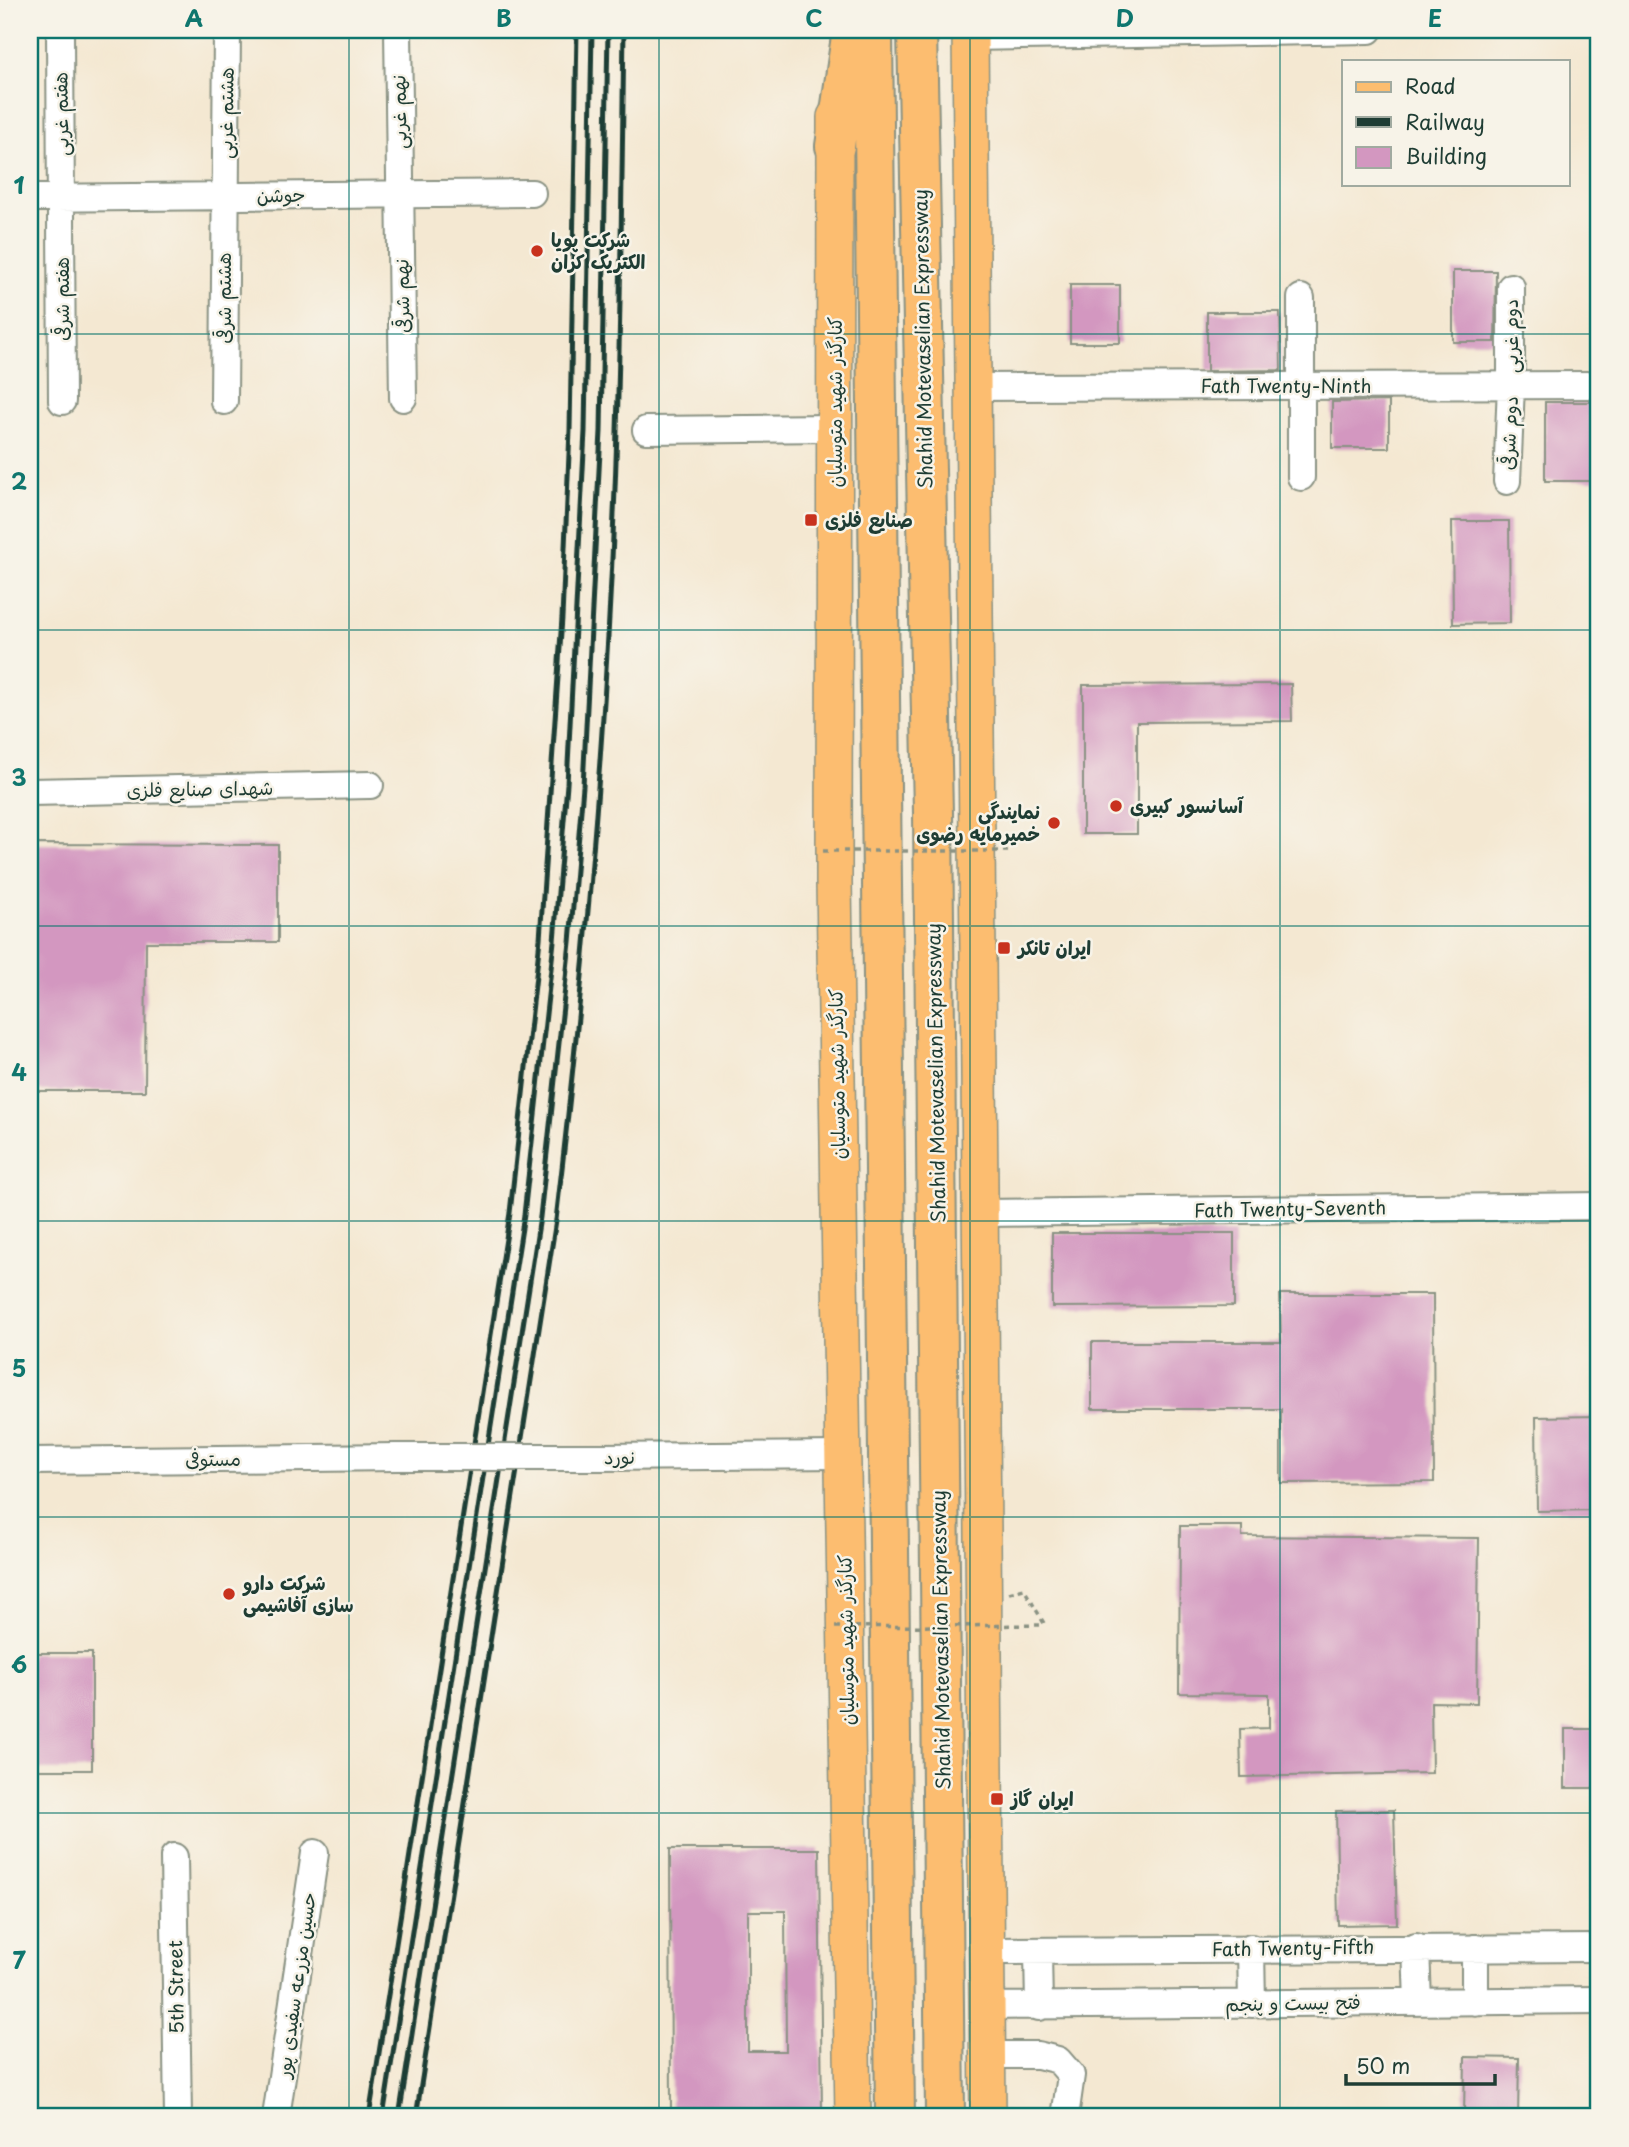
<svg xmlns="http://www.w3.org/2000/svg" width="1629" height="2147" font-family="'Playpen Sans','Playpen Sans Arabic',sans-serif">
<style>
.building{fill:#d397c0;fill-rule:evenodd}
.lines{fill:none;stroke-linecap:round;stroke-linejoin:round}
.minor-casing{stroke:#8a9283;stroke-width:30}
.major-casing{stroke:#8a9283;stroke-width:38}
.highway-casing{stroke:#8a9283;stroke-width:42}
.path{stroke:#8a9283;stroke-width:3.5;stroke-dasharray:5 5;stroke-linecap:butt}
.minor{stroke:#fff;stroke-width:26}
.major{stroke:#fcbd6f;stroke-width:35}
.highway{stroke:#fcbd6f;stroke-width:38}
.rail{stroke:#1f3d34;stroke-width:5}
.minor-bridge-casing{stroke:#8a9283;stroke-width:30;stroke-linecap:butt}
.path-bridge{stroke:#8a9283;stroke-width:3.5;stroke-dasharray:5 5;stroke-linecap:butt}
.minor-bridge{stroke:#fff;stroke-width:26}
.grid{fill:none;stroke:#0f766e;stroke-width:2;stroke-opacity:0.55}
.poi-dot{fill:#c8321e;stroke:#f7f3e8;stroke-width:2.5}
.labels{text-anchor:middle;stroke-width:5;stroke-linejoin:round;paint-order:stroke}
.street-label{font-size:19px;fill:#1f3d34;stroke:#f7f3e8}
.poi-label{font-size:19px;font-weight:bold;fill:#1f3d34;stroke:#f7f3e8;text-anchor:start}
.neatline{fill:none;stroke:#0f766e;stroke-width:2.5}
.grid-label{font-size:23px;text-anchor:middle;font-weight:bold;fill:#0f766e}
</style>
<rect width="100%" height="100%" fill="#f7f3e8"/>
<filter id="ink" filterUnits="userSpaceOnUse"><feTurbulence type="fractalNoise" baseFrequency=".0143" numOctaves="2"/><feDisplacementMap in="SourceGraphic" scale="14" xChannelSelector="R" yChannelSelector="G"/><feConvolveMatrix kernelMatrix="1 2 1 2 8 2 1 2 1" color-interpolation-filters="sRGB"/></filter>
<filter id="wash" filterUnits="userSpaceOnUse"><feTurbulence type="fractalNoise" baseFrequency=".00686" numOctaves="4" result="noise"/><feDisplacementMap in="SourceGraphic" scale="28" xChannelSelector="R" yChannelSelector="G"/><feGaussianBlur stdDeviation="1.57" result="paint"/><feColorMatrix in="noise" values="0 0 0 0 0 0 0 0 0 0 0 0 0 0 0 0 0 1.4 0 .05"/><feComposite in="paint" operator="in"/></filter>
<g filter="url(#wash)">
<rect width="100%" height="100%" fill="#f4e8d2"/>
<g id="blocks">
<path class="building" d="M 1453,271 L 1496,271 L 1495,342 L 1453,342 Z
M 1070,285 L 1120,285 L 1120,343 L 1070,343 Z
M 1207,312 L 1280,312 L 1281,370 L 1207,371 Z
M 1389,401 L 1389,448 L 1332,448 L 1332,402 Z
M 1545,402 L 1596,402 L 1596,481 L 1545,481 Z
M 1452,521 L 1509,521 L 1510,623 L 1453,624 Z
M 1291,684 L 1292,721 L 1137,722 L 1137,834 L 1083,834 L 1083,685 Z
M 30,844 L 278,845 L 278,942 L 146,942 L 145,1091 L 30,1091 Z
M 1052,1233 L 1234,1233 L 1234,1306 L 1052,1307 Z
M 1280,1294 L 1433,1294 L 1434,1482 L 1281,1483 L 1281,1409 L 1092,1409 L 1092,1342 L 1281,1342 Z
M 1599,1416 L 1599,1510 L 1537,1511 L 1536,1417 Z
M 1180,1526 L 1242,1526 L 1242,1536 L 1479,1538 L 1477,1703 L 1431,1702 L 1432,1773 L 1241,1777 L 1240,1729 L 1269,1728 L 1269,1694 L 1179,1693 Z
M 30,1653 L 92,1653 L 92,1770 L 30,1770 Z
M 1565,1729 L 1599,1729 L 1599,1788 L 1565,1788 Z
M 1394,1810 L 1397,1924 L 1338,1925 L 1336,1811 Z
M 670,1849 L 819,1849 L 822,2113 L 671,2114 ZM 748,1911 L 785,1911 L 786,2051 L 748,2051 Z
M 1465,2057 L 1519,2058 L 1518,2117 L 1464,2117 Z"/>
</g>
</g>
<g filter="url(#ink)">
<use href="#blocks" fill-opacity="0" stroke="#8a9283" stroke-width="2"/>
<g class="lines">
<g class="minor-casing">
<path id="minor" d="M 60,30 L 62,401
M 398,30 L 403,398
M 970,37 L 1369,30
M 30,198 L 532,193
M 973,387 L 1599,385
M 224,401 L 227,30
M 646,430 L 835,428
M 1301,477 L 1301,298
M 1507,481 L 1511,385 L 1511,287
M 30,792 L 370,785
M 981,1213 L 1599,1206
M 599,1457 L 843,1455
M 30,1461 L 397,1457
M 174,1857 L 178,2117
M 1416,1947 L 1418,2002
M 1251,1948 L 1252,2004
M 987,1951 L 1599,1948
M 1038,1952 L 1039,2007
M 1475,2002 L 1475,1948
M 987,2006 L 1599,2000
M 988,2055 L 1038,2055 L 1058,2060 L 1071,2075 L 1065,2117
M 276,2117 L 315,1853"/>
</g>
<g class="major-casing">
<path id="major" d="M 970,30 L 988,2117
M 835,117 L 834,882 L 853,2117"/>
</g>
<g class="highway-casing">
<path id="highway" d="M 873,30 L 895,2117
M 917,30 L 933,813 L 945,2117
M 835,146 L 852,30"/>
</g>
<path class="path" d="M 1009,1593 L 1024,1589 L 1045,1625"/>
<use href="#minor" class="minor"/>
<use href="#major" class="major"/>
<use href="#highway" class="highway"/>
<path class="rail" d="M 369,2117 L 510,1213 L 540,939 L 562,618 L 570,430 L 577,30
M 383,2117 L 524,1215 L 554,941 L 567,784 L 585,431 L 592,30
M 399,2117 L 540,1217 L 570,942 L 583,786 L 601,431 L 608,30
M 416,2117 L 556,1220 C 587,958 609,695 617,431 C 621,297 622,164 624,30"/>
<g class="minor-bridge-casing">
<path id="minor-bridge" d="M 397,1457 L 599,1457"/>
</g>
<path class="path-bridge" d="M 823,851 L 1011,851
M 835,1627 L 1045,1625"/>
<use href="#minor-bridge" class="minor-bridge"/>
</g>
</g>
<path class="grid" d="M 349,30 L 349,2117M 659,30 L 659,2117M 970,30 L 970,2117M 1280,30 L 1280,2117M 30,334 L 1599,334M 30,630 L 1599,630M 30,926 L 1599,926M 30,1221 L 1599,1221M 30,1517 L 1599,1517M 30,1813 L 1599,1813"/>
<g class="poi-dot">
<circle cx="537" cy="251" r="7"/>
<rect x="804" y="513" width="14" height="14" rx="3.5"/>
<circle cx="1116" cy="806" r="7"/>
<circle cx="1054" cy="823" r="7"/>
<rect x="997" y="941" width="14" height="14" rx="3.5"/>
<circle cx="229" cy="1594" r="7"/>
<rect x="990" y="1792" width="14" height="14" rx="3.5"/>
</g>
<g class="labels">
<g class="street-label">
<text transform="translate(399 112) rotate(-91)" y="7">نهم غربی</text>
<text transform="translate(226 113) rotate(-89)" y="7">هشتم غربی</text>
<text transform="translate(61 114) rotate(-91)" y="7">هفتم غربی</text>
<text transform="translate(281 195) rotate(-1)" y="7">جوشن</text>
<text transform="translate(402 296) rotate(-91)" y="7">نهم شرقی</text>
<text transform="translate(224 298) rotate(-90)" y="7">هشتم شرقی</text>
<text transform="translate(62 299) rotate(-90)" y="7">هفتم شرقی</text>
<text transform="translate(1511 336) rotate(-90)" y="7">دوم غربی</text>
<text transform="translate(923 339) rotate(-91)" y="7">Shahid Motevaselian Expressway</text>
<text x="1286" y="393">Fath Twenty-Ninth</text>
<text transform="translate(835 402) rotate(-90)" y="7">کنارگذر شهید متوسلیان</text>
<text transform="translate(1509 433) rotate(-87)" y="7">دوم شرقی</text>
<text transform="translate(200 789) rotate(-1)" y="7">شهدای صنایع فلزی</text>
<text transform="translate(936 1073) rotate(-91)" y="7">Shahid Motevaselian Expressway</text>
<text transform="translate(837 1074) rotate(-91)" y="7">کنارگذر شهید متوسلیان</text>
<text transform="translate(1290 1209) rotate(-1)" y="7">Fath Twenty-Seventh</text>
<text transform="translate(620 1457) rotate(-1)" y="7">نورد</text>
<text transform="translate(213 1459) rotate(-1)" y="7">مستوفی</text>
<text transform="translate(846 1640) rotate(-91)" y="7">کنارگذر شهید متوسلیان</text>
<text transform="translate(941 1640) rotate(-91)" y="7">Shahid Motevaselian Expressway</text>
<text transform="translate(1293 1948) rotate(-1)" y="7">Fath Twenty-Fifth</text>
<text transform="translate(296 1985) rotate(-82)" y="7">حسین مزرعه سفیدی پور</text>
<text transform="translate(176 1987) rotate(-91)" y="7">5th Street</text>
<text transform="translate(1293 2003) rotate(-1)" y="7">فتح بیست و پنجم</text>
</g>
<g class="poi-label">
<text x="551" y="247">شرکت پویا<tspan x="551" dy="22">الکتریک کران</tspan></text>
<text x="825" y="527">صنایع فلزی</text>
<text x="1130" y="813">آسانسور کبیری</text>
<text x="1040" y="819" text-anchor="end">نمایندگی<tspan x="1040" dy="22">خمیرمایه رضوی</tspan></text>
<text x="1018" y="955">ایران تانکر</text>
<text x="243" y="1590">شرکت دارو<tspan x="243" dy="22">سازی آفاشیمی</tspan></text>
<text x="1011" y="1806">ایران گاز</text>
</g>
</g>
<rect width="1629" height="2147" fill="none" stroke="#f7f3e8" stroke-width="77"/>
<rect x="1342" y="60" width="228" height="126" fill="#f7f3e8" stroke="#a1aaa0" stroke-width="2"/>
<rect x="1356" y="82" width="35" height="10" fill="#fcbd6f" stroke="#a1aaa0" stroke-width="2"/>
<text x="1405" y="94" font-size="21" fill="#1f3d34">Road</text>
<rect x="1356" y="117" width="35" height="10" fill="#1f3d34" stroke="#a1aaa0" stroke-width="2"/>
<text x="1405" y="130" font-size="21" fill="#1f3d34">Railway</text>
<rect x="1356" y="147" width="35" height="21" fill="#d397c0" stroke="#a1aaa0" stroke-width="2"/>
<text x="1405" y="164" font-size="21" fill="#1f3d34">Building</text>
<path d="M1346 2074v10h149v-10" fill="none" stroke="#1f3d34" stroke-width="3.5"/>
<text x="1356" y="2074" font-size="21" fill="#1f3d34" stroke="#f7f3e8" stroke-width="5" paint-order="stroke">50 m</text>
<rect x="38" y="38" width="1552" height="2070" class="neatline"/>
<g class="grid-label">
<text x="194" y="27">A</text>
<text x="504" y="27">B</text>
<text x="814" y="27">C</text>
<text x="1125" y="27">D</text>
<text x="1435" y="27">E</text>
<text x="19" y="194">1</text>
<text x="19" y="490">2</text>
<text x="19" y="786">3</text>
<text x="19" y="1081">4</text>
<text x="19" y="1377">5</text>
<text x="19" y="1673">6</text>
<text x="19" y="1969">7</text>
</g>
</svg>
